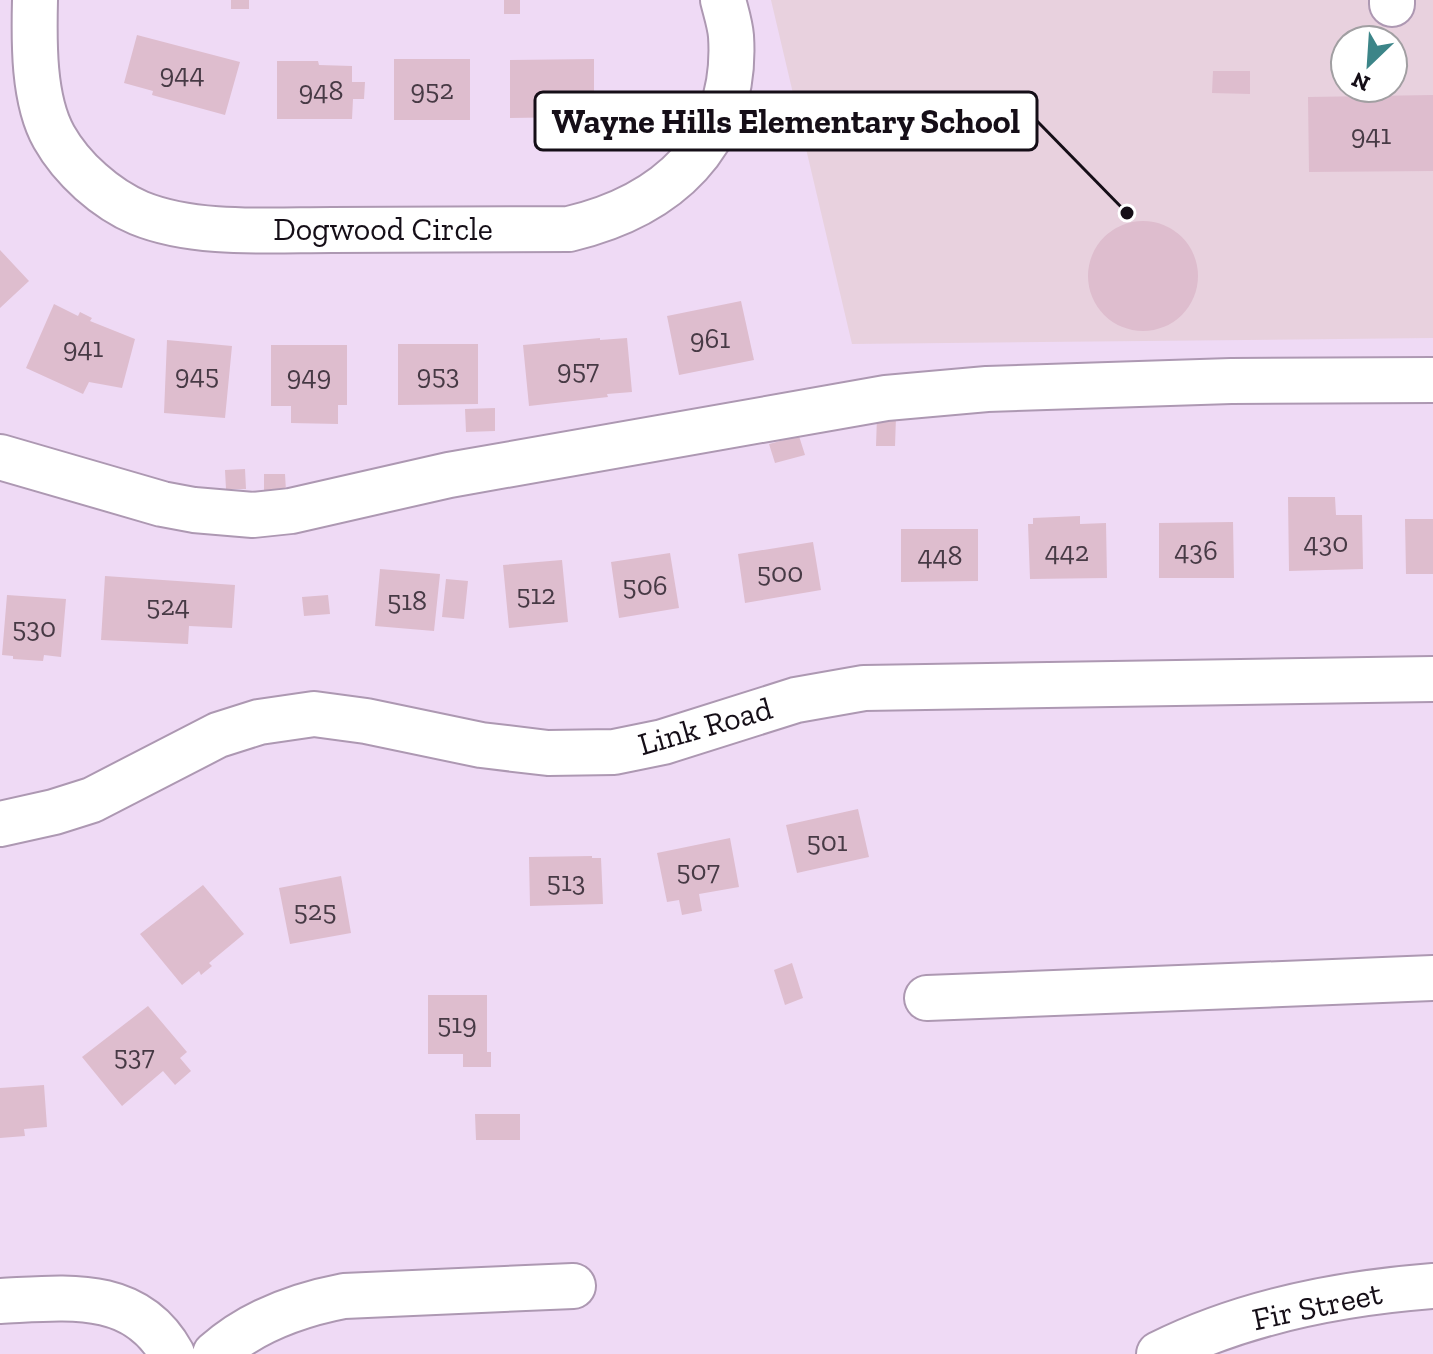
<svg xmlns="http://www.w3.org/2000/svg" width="1433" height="1354" font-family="'Zilla Slab',serif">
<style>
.education{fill:#e8d1de;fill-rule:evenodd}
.building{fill:#debdce}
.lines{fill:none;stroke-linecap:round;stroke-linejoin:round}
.minor-casing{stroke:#ad98b2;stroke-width:48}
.minor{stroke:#fff;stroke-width:44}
.labels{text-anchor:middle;stroke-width:7;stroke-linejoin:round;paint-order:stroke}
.number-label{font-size:28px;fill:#473a45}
.street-label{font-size:32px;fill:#150e17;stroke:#fff}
.leader{fill:none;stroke:#150e17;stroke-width:3}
.callout-dot{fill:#150e17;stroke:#fff;stroke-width:3}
.callout{fill:#fff;stroke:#150e17;stroke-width:3}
.callout-label{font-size:34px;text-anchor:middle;font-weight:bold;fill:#150e17}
</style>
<rect width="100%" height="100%" fill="#efdaf5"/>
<path class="education" d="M 771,0 L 1433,0 L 1433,338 L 852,344 ZM 1345,40 L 1393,40 L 1393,88 L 1345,88 Z"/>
<path class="building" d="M 231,0 L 249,0 L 249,9 L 231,9 Z
M 504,0 L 520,0 L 520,14 L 504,14 Z
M 137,35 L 240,62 L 225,115 L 152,95 L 153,91 L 124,83 Z
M 394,59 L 470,59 L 470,120 L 394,120 Z
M 594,59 L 594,110 L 575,110 L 575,117 L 510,118 L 510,60 Z
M 277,61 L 318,61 L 319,65 L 352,66 L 352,82 L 365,82 L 364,99 L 353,99 L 352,119 L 277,119 Z
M 1213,71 L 1250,71 L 1250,94 L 1212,93 Z
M 1433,95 L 1433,171 L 1309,172 L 1308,97 Z
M1088 276a55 55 0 1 1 110 0a55 55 0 1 1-110 0Z
M 0,250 L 29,281 L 0,308 Z
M 741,301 L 754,360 L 679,375 L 667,316 Z
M 54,304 L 78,316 L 80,312 L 92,318 L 90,321 L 135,339 L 122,388 L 89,382 L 83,394 L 26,368 Z
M 600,338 L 600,340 L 627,338 L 632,392 L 607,394 L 608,397 L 529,406 L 523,345 Z
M 167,340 L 232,346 L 225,418 L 164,413 Z
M 398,344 L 478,344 L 478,404 L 398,405 Z
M 271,345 L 347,345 L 347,405 L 338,405 L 338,424 L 291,423 L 291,406 L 271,406 Z
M 495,408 L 495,431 L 466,432 L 465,409 Z
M 877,416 L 896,417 L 895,446 L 876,446 Z
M 799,436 L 805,455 L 775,463 L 769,444 Z
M 245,469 L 246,489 L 226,489 L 225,470 Z
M 264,474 L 285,474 L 286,491 L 264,492 Z
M 1288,497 L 1335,497 L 1336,515 L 1362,515 L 1363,569 L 1289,571 Z
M 1080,516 L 1080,524 L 1106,523 L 1107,578 L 1030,579 L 1028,524 L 1033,524 L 1033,518 Z
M 1405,519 L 1433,519 L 1433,574 L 1406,574 Z
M 1233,522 L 1234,578 L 1159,578 L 1159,523 Z
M 901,529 L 978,529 L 978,581 L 901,582 Z
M 813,542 L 821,590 L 745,603 L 738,554 Z
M 670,553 L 679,608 L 619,618 L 611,562 Z
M 562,560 L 568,622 L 509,628 L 503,565 Z
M 380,569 L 440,574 L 434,631 L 375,626 Z
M 105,576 L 235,585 L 232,628 L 189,626 L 188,644 L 101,640 Z
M 446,579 L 468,581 L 464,619 L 442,617 Z
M 7,595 L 66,599 L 61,657 L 44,655 L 43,661 L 13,659 L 13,656 L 2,655 Z
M 328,595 L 330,614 L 304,616 L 302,597 Z
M 858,809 L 869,857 L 797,873 L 786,825 Z
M 730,838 L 739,887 L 699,894 L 702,911 L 682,915 L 679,900 L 667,902 L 657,853 Z
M 592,856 L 592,858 L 601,858 L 603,904 L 530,906 L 529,857 Z
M 341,876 L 351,933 L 290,944 L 279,888 Z
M 203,885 L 244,934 L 209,963 L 212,966 L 201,975 L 199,971 L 182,985 L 140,934 Z
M 792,963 L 803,998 L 785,1005 L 774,970 Z
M 428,995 L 487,995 L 487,1052 L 491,1052 L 491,1067 L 463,1067 L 463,1054 L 428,1054 Z
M 148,1006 L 187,1052 L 180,1058 L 191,1071 L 175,1085 L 163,1071 L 122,1106 L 82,1057 Z
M 44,1085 L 47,1127 L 24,1129 L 25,1136 L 0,1138 L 0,1088 Z
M 475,1114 L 520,1114 L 520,1140 L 476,1140 Z"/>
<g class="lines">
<g class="minor-casing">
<path id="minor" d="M 35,0 C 34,41 33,100 54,137 C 72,169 106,199 139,213 C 195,236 271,230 332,230 C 411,230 490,229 569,229 C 666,206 738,144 731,36 C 730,24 726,12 723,0
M 1392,4 L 1392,0
M 0,457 L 162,504 L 194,510 L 253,515 L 291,511 L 449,475 L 886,398 L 987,389 L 1231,381 L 1433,380
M 0,824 L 54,812 L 92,800 L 218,735 L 259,722 L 314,714 L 366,721 L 481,745 L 548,753 L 614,752 L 663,742 L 796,700 L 864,688 L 1433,679
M 927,998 L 1433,978
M 0,1301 C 65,1298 135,1287 172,1354
M 215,1354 C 252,1321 297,1305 344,1296 L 573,1286
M 1159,1354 C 1243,1312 1341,1293 1433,1286"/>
</g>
<use href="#minor" class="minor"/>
</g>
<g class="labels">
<g class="number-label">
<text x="182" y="83">944</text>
<text x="432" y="99">952</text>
<text x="321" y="100">948</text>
<text x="1371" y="144">941</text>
<text x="710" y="348">961</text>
<text x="83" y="357">941</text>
<text x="578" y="379">957</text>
<text x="197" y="384">945</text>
<text x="438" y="384">953</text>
<text x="309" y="385">949</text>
<text x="1326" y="552">430</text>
<text x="1196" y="560">436</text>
<text x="1067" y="561">442</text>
<text x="940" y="565">448</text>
<text x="780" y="582">500</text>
<text x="645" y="595">506</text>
<text x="536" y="604">512</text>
<text x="407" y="610">518</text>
<text x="168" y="615">524</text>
<text x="34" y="637">530</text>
<text x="827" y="851">501</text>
<text x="698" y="880">507</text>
<text x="566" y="891">513</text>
<text x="315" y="920">525</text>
<text x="457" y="1033">519</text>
<text x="134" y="1065">537</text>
</g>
<g class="street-label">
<text x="383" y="240">Dogwood Circle</text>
<text transform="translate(705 726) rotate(-16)" y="11">Link Road</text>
<text transform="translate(1317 1306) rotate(-12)" y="11">Fir Street</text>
</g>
</g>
<path class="leader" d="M1127 213L1037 121"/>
<circle class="callout-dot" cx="1127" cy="213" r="8"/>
<rect class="callout" x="535" y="92" width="502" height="58" rx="8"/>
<g class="callout-label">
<text x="786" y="133">Wayne Hills Elementary School</text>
</g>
<g transform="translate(1369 64) rotate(205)"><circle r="38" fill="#ffffff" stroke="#a19fa2" stroke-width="2"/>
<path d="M0-6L14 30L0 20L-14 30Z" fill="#3c8588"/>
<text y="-12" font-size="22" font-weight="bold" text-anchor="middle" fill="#150e17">N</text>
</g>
</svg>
